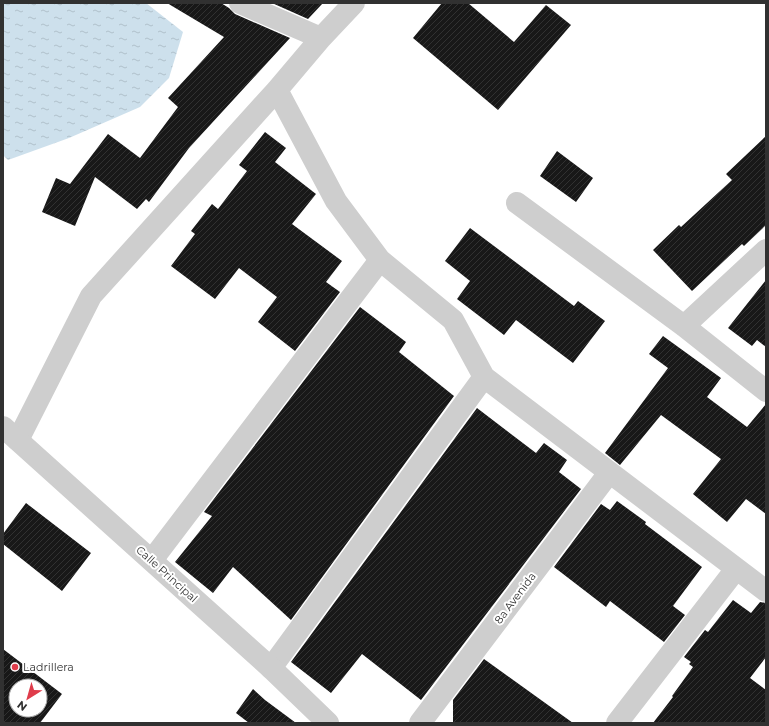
<svg xmlns="http://www.w3.org/2000/svg" width="769" height="726" font-family="Montserrat,sans-serif">
<style>
.water{fill:url(#water-ripples)}
.building{fill:url(#building-hatch);fill-rule:evenodd}
.lines{fill:none;stroke-linecap:round;stroke-linejoin:round}
.minor{stroke:#cecece;stroke-width:22}
.tertiary{stroke:#cecece;stroke-width:22}
.poi-dot{fill:#df3c4b;stroke:#fff;stroke-width:1.5}
.labels{text-anchor:middle;stroke-width:4;stroke-linejoin:round;paint-order:stroke}
.street-label{font-size:11px;fill:#313131;stroke:#fff}
.poi-label{font-size:11px;fill:#313131;stroke:#fff;text-anchor:start}
</style>
<defs>
<pattern id="water-ripples" width="26" height="14" patternUnits="userSpaceOnUse"><rect width="26" height="14" fill="#cde0ec"/><path d="M2 4q2-2 4 0t4 0M15 11q2-2 4 0t4 0" fill="none" stroke="#b0c1cb"/></pattern>
<pattern id="building-hatch" width="6" height="6" patternUnits="userSpaceOnUse"><rect width="6" height="6" fill="#181818"/><path d="M-1 1l2-2M0 6l6-6M5 7l2-2" fill="none" stroke="#313131"/></pattern>
</defs>
<rect width="100%" height="100%" fill="#fff"/>
<path class="water" d="M 3,3 L 146,3 L 183,32 L 169,78 L 140,107 L 69,138 L 8,160 L 3,155 Z"/>
<path class="building" d="M 167,3 L 221,3 L 229,8 L 235,14 L 290,38 L 189,148 L 149,202 L 146,199 L 137,209 L 95,177 L 75,226 L 42,212 L 56,178 L 70,184 L 108,134 L 140,158 L 178,107 L 168,98 L 224,37 Z
M 272,3 L 323,3 L 308,19 Z
M 442,3 L 468,3 L 514,42 L 546,5 L 571,25 L 498,110 L 413,38 Z
M 265,132 L 286,148 L 275,162 L 316,194 L 292,224 L 342,261 L 326,282 L 340,292 L 295,351 L 258,322 L 277,297 L 239,268 L 215,299 L 171,266 L 195,234 L 191,231 L 212,204 L 218,209 L 247,171 L 239,165 Z
M 766,136 L 766,225 L 744,246 L 742,244 L 692,291 L 653,250 L 679,225 L 681,227 L 732,180 L 726,174 Z
M 557,151 L 593,178 L 576,202 L 540,176 Z
M 470,228 L 574,306 L 578,301 L 605,321 L 573,363 L 516,320 L 504,335 L 457,299 L 470,281 L 445,261 Z
M 766,280 L 766,347 L 757,340 L 752,346 L 728,328 Z
M 360,307 L 406,342 L 399,352 L 454,396 L 291,620 L 233,567 L 213,593 L 175,562 L 212,516 L 204,512 Z
M 663,336 L 721,378 L 707,397 L 747,427 L 766,404 L 766,514 L 746,499 L 727,522 L 693,494 L 721,459 L 661,415 L 620,465 L 605,453 L 668,368 L 649,354 Z
M 477,408 L 536,453 L 544,443 L 567,460 L 559,472 L 581,489 L 421,700 L 362,654 L 331,693 L 291,662 Z
M 617,501 L 646,522 L 645,524 L 702,567 L 673,606 L 685,615 L 664,642 L 610,601 L 606,607 L 554,567 L 601,504 L 610,510 Z
M 26,503 L 91,553 L 62,591 L 3,544 L 3,534 Z
M 733,600 L 751,613 L 760,602 L 766,603 L 766,657 L 750,678 L 766,690 L 766,723 L 653,723 L 673,697 L 672,696 L 693,667 L 689,664 L 691,662 L 684,657 L 705,630 L 708,632 Z
M 3,649 L 62,694 L 40,723 L 3,723 ZM 16,686 L 40,686 L 40,710 L 16,710 Z
M 484,659 L 573,723 L 453,723 L 453,700 Z
M 253,689 L 265,700 L 296,723 L 249,723 L 236,713 Z"/>
<g class="lines">
<path class="minor" d="M 240,3 L 321,38
M 277,90 L 336,201 L 380,260 L 453,320 L 484,377 L 766,591
M 517,203 L 684,326 L 766,391
M 684,326 L 766,250
M 18,440 L 91,296 L 277,90 L 321,38 L 354,3
M 152,560 L 380,260
M 271,668 L 484,377
M 420,723 L 609,473
M 617,723 L 736,569"/>
<path class="tertiary" d="M 3,427 L 271,668 L 328,723"/>
</g>
<circle class="poi-dot" cx="15" cy="667" r="4"/>
<g class="labels">
<g class="street-label">
<text transform="translate(167 574) rotate(42)" y="4">Calle Principal</text>
<text transform="translate(515 598) rotate(-53)" y="4">8a Avenida</text>
</g>
<g class="poi-label">
<text x="23" y="671">Ladrillera</text>
</g>
</g>
<rect width="769" height="726" fill="none" stroke="#313131" stroke-width="8"/>
<g transform="translate(28 698) rotate(217)"><circle r="19" fill="#ffffff" stroke="#adadad"/>
<path d="M0-3L7 15L0 10L-7 15Z" fill="#df3c4b"/>
<text y="-6" font-size="11" font-weight="bold" text-anchor="middle" fill="#313131">N</text>
</g>
</svg>
